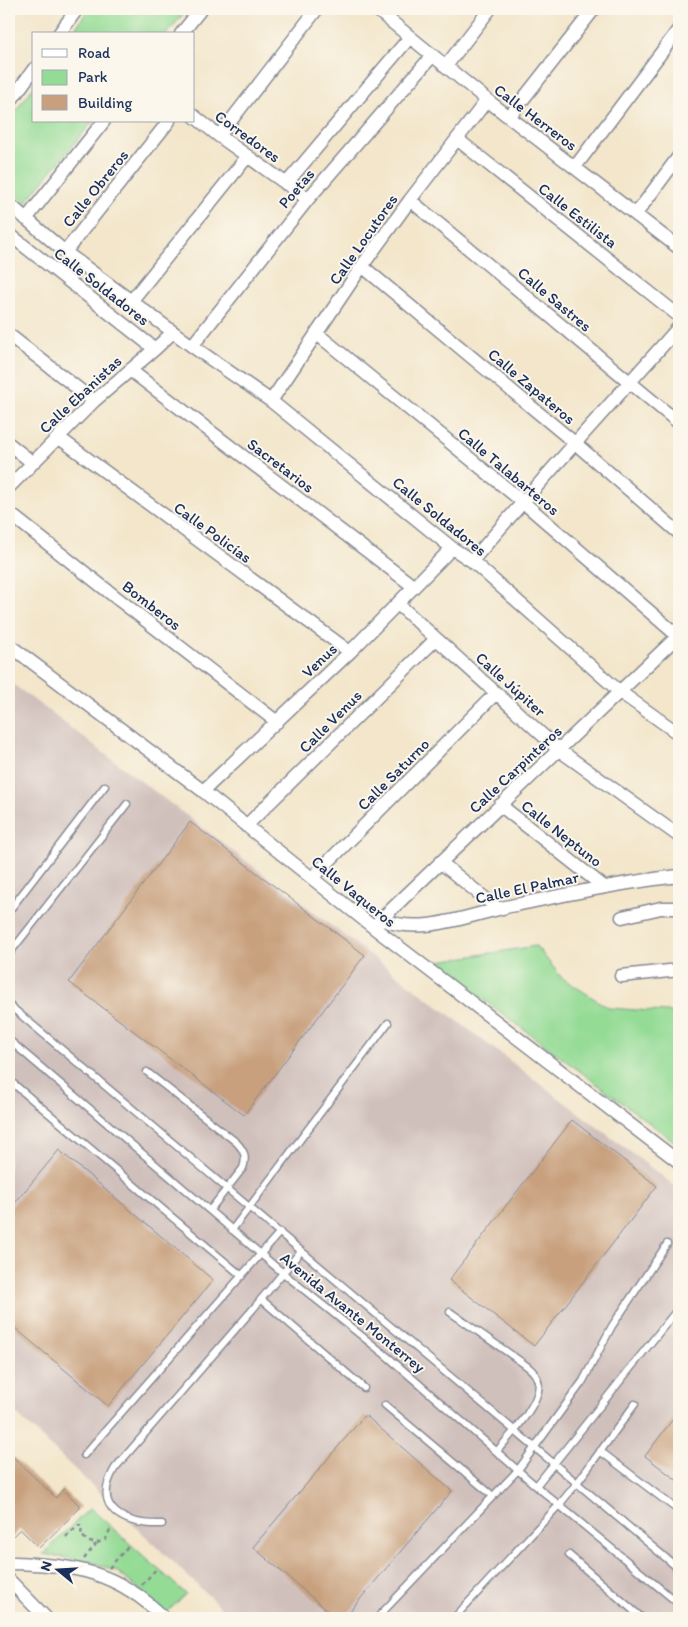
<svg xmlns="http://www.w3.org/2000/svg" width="688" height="1627" font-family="Itim,sans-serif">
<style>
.industrial{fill:#d0c0bc}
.green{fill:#94db95;stroke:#58857a}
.building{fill:#c8a07e}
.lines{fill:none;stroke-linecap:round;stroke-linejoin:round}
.lane-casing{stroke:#878a94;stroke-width:9}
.street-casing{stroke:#878a94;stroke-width:15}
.path{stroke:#878a94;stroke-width:2.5;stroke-dasharray:4 4;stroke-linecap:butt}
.lane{stroke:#fff;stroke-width:6}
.street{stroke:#fff;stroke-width:12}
.labels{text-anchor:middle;stroke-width:4;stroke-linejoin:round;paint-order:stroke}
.street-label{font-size:16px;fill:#1b2f5e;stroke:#fbf7ec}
</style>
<rect width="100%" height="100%" fill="#fbf7ec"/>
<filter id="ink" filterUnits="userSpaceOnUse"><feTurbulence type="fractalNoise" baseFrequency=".02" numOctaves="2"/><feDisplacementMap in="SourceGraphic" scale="10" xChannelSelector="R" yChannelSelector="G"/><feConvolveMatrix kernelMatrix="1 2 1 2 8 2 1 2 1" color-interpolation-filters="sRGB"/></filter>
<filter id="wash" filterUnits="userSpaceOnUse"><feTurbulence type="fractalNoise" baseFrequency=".0096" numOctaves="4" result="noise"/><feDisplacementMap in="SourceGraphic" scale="20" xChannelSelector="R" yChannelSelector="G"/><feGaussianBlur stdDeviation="1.12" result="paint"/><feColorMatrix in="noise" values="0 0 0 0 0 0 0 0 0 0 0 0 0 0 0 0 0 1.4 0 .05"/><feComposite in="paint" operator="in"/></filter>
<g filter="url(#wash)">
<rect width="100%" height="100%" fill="#f3e6cb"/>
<path class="industrial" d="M 9,681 L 679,1189 L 679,1618 L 232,1618 L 9,1407 Z"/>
<path class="green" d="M 89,9 L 187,9 L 167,34 L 71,34 Z
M 34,86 L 34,121 L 93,121 L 25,203 L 9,187 L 9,120 Z
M 536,946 L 562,978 L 609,1008 L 679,1013 L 679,1145 L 433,962 Z
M 90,1508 L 186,1594 L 166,1613 L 118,1572 L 92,1562 L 43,1554 Z"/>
<g id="blocks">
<path class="building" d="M 190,822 L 365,955 L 244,1115 L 69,982 Z
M 572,1120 L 657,1186 L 534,1346 L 449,1280 Z
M 59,1150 L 213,1280 L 108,1406 L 9,1323 L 9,1210 Z
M 679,1411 L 679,1482 L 645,1456 Z
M 365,1415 L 452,1491 L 344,1618 L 336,1618 L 253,1547 Z
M 9,1453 L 56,1498 L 63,1489 L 81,1507 L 39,1548 L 20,1529 L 9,1540 Z"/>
</g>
</g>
<g filter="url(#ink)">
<use href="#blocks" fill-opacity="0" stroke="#878a94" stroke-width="1"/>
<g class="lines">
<g class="lane-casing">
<path id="lane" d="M 9,911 L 105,786
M 9,954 L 127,804
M 9,1005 L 679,1569
M 9,1040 L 283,1273 L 388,1357 L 536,1486 L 679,1604
M 147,1072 L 236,1142 C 244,1150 247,1157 243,1168 L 210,1210
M 9,1080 L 242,1276
M 232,1230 L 388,1023
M 261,1299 L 364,1388
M 450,1312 L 520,1361 C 527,1366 536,1372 538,1381 C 544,1400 509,1437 497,1451
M 385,1405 L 493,1496
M 600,1451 L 679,1511
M 84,1455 L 280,1232
M 536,1486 L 677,1310
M 162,1524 C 126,1525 90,1510 115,1468 L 253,1309 L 301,1251
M 569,1555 L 642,1618
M 377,1618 L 518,1470 L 583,1381 L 612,1326 L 667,1244
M 454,1618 L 559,1505 L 577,1483 L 635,1404"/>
</g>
<g class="street-casing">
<path id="street" d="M 376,9 L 487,100 L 679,248
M 59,34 L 77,9
M 181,34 L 201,9
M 446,66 L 490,9
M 9,103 L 34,69
M 194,116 L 219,136 L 308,199
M 509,117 L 594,9
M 219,136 L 317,9
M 457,139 L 679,316
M 575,167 L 679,29
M 286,184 L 410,37
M 410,200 L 679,423
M 9,204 L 65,252 L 192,346 L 271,401 L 452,548 L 472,561 L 620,692 L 679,734
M 636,214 L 679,156
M 26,219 L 104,121
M 9,234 L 155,349
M 65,252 L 169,121
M 362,266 L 576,444 L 679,533
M 132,300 L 247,157
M 316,333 L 523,502 L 679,637
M 9,335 L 94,401
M 192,346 L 308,199 L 432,56
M 130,370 L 413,586
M 271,401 L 362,266 L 410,200 L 487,100
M 58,437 L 350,652
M 9,444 L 33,463
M 9,487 L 94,401 L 155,349 L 173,332
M 9,513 L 118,599 L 277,722
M 472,561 C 539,482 610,405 679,327
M 398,604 L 559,750 L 679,836
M 9,645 L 203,791 L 373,927 L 679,1162
M 203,791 L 350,652 L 452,548
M 500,805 L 604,887
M 246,826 L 436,639
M 440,862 L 497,908
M 312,878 L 496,693
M 622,917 L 661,908 L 679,908
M 381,919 C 422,937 474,913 515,905 C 569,894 624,882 679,876
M 373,927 L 679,635
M 621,976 L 679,970
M 9,1563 C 72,1564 118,1571 164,1618
M 9,1580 L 46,1618"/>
</g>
<path class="path" d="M 66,1537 L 79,1525 L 82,1527 L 81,1535 L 89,1542 L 97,1543 L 106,1539 L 111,1527
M 84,1559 L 96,1544
M 109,1568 L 130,1544
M 142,1585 L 157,1568"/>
<use href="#lane" class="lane"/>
<use href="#street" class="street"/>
</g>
</g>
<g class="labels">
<g class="street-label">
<text transform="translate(536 117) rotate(37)" y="6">Calle Herreros</text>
<text transform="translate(248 136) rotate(36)" y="6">Corredores</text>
<text transform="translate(95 188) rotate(-51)" y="6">Calle Obreros</text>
<text transform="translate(296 188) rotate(-50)" y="6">Poetas</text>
<text transform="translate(578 215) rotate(38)" y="6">Calle Estilista</text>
<text transform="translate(363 239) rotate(-55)" y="6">Calle Locutores</text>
<text transform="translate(102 286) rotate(38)" y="6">Calle Soldadores</text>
<text transform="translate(555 299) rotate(40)" y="6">Calle Sastres</text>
<text transform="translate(532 386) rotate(40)" y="6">Calle Zapateros</text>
<text transform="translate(80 394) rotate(-43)" y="6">Calle Ebanistas</text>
<text transform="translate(281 465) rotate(37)" y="6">Sacretarios</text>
<text transform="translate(509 471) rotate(40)" y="6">Calle Talabarteros</text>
<text transform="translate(440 516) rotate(39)" y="6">Calle Soldadores</text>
<text transform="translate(213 532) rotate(36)" y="6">Calle Policías</text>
<text transform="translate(152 605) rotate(38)" y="6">Bomberos</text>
<text transform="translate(319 660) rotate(-44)" y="6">Venus</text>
<text transform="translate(511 684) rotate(42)" y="6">Calle Júpiter</text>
<text transform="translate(330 721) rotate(-45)" y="6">Calle Venus</text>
<text transform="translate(515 769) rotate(-43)" y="6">Calle Carpinteros</text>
<text transform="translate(393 774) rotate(-45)" y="6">Calle Saturno</text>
<text transform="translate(562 833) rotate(38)" y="6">Calle Neptuno</text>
<text transform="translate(527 887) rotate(-12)" y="6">Calle El Palmar</text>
<text transform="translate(354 891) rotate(39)" y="6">Calle Vaqueros</text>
<text transform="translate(353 1312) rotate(39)" y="6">Avenida Avante Monterrey</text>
</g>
</g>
<rect width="688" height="1627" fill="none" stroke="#fbf7ec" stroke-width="30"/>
<rect x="32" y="32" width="162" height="90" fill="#fbf7ec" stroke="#a1a7b3"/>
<rect x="42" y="49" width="25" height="8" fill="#ffffff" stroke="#a1a7b3"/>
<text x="78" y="58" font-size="15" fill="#1b2f5e">Road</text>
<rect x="42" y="70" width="25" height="15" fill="#94db95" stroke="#a1a7b3"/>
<text x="78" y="82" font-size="15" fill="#1b2f5e">Park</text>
<rect x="42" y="95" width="25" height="15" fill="#c8a07e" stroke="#a1a7b3"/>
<text x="78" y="108" font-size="15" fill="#1b2f5e">Building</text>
<g transform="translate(58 1570) rotate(288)" stroke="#fbf7ec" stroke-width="4" paint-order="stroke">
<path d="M0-4L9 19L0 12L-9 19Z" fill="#1b2f5e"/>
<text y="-8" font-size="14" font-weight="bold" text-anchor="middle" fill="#1b2f5e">N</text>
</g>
</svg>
